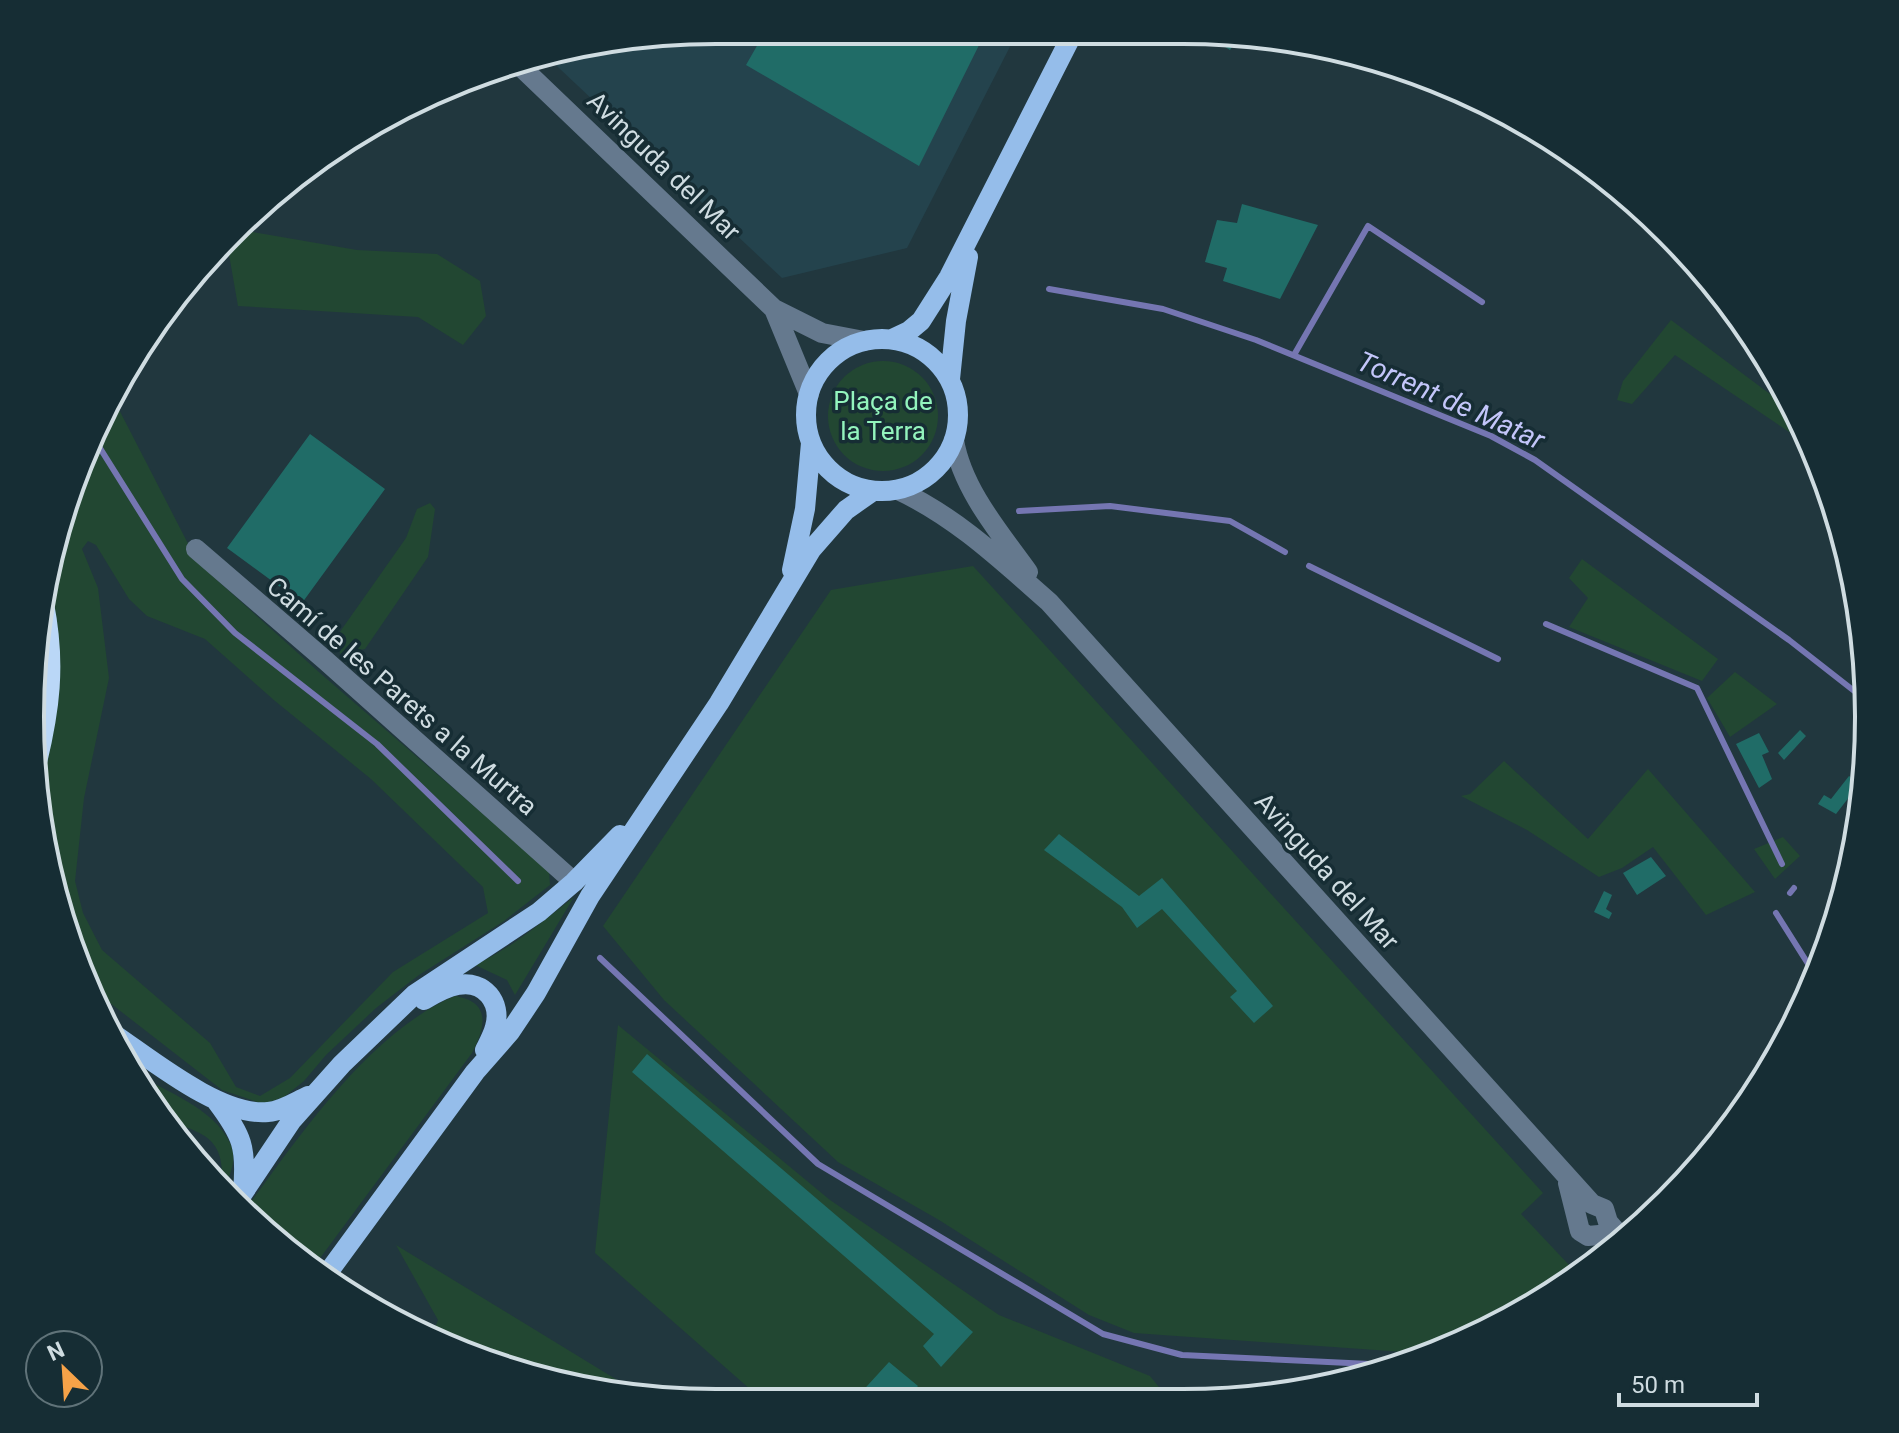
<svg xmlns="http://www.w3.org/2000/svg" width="1899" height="1433" font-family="Roboto,sans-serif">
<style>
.built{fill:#24434d}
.green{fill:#224732;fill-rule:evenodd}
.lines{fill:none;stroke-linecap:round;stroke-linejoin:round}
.stream{stroke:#7576b2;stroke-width:6}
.building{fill:#206c67}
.minor{stroke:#65798e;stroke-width:20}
.major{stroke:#95bdea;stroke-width:20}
.highway{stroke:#bad7f7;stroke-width:24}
.labels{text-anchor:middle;stroke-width:7;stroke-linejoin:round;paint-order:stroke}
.street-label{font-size:26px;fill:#cfdce1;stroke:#162d34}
.park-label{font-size:26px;fill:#93f4bd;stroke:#162d34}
.water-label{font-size:28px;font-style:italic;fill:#c3c6fa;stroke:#162d34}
.rim{fill:none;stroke:#cfdce1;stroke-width:4}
</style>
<rect width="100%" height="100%" fill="#21373e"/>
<path class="built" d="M 717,30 L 1018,31 L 907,248 L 782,278 L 543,53 Z"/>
<path class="green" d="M 241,230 L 357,250 L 437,254 L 480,281 L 486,316 L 463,345 L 418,317 L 238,306 L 227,243 Z
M 1671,320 L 1794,412 L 1813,448 L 1675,355 L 1632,404 L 1617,400 L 1623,381 Z
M828 416a55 55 0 1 1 110 0a55 55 0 1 1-110 0Z
M 112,396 L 198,563 L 320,673 L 549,871 L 550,885 L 504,921 L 419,975 L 376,1008 L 326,1055 L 304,1081 L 284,1097 L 263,1104 L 222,1090 L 92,989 L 67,938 L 37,788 L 53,727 L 60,669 L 57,635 L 44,580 L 62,527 L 65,529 L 84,477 L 84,464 L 101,412 ZM 88,541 L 96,545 L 129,599 L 147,616 L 205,639 L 275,701 L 371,779 L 483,887 L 488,913 L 393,972 L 290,1078 L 260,1096 L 236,1087 L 210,1043 L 102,950 L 83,913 L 75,881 L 84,798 L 109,678 L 98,588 L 82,549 Z
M 430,503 L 435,509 L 428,557 L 365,649 L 340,654 L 337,636 L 406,538 L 417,509 Z
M 1582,559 L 1718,659 L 1702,681 L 1569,627 L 1588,598 L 1569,578 Z
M 973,566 L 1543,1193 L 1521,1214 L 1570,1266 L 1595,1259 L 1597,1260 L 1564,1287 L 1445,1351 L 1432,1354 L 1134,1333 L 1089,1315 L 939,1220 L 838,1162 L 664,1000 L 603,926 L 831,590 Z
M 1735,672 L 1777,704 L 1730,737 L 1707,698 Z
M 1504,761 L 1588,839 L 1648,769 L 1755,892 L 1706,915 L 1653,847 L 1622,868 L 1599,877 L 1527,830 L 1461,796 L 1470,794 Z
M 1783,837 L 1800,856 L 1775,879 L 1754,849 Z
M 574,897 L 515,995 L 507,980 L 475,965 C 512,948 542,922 574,897 Z
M 455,996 C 491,1002 486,1026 472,1053 L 312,1269 L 245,1213 L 248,1206 C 300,1135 371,1031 455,996 Z
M 618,1025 L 830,1200 L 999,1315 L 1150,1376 L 1167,1397 L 759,1397 L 595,1253 Z
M 134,1073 C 165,1091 214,1108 230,1143 C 238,1159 230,1177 222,1191 L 220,1188 C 223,1181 222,1177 222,1170 C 220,1125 180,1133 156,1111 C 146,1101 140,1086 134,1073 Z
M 396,1245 L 645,1397 L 626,1397 L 454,1351 L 431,1338 L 438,1320 Z"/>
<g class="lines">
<path class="stream" d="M 1049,289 L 1163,309 L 1256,340 L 1491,436 L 1535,460 L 1789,640 L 1867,701
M 1294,355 L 1368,226 L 1482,302
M 93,437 L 182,579 L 235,633 L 377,744 L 518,881
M 1019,511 L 1110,506 L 1230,521 L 1285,552
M 1309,566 L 1498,659
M 1546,624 L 1697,688 L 1782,864
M 1790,893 L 1794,888
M 1776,913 L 1817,978
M 600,958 L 818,1164 L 1103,1334 L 1182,1355 L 1391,1365"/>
</g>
<path class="building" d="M 766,30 L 768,30 L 986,31 L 919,166 L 746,65 Z
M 1199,31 L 1227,31 L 1241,34 L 1230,50 Z
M 1242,204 L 1318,225 L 1280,299 L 1223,281 L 1227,268 L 1205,262 L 1217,220 L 1237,223 Z
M 310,434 L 385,489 L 302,603 L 227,548 Z
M 1800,730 L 1806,736 L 1784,760 L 1778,753 Z
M 1759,733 L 1769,752 L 1762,755 L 1772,779 L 1759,788 L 1736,744 Z
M 1849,776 L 1860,783 L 1836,814 L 1818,804 L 1824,795 L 1831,799 Z
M 1059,834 L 1139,896 L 1162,878 L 1273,1006 L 1254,1023 L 1230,997 L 1237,991 L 1162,909 L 1137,928 L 1122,907 L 1044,850 Z
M 1651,857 L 1666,876 L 1637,895 L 1623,873 Z
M 1604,891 L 1612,895 L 1606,909 L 1612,913 L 1609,919 L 1594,912 Z
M 647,1054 L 973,1332 L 941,1367 L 923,1346 L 934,1334 L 632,1072 Z
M 889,1362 L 918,1386 L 908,1397 L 857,1397 Z"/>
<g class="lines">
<path class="minor" d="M 517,63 L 774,309 L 822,333 L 864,341
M 774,309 L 809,394
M 954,440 C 962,489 1000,533 1028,572
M 898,490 C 956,517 1001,560 1049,602 L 1592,1204 L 1604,1209 L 1608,1222 L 1623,1239
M 196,549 L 325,660 L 574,882
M 1568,1183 L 1580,1231 L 1588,1236 L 1599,1235 L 1618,1243"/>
<path class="major" d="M806 415a76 76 0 1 1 152 0a76 76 0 1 1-152 0Z
M 892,339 L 909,331 L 921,321 L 949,277 L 1074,31
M 950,379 L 956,321 L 968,257
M 792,570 L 805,509 L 811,443
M 424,1000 C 434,994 446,987 458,985 C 484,980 502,1002 495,1027 C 493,1035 489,1042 485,1050
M 115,1035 C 152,1060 222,1117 268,1112 C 282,1111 295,1102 308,1096
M 217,1102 C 242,1135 247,1148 243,1190
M 235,1205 L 292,1120 L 342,1064 L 415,994 L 539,912 L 574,882 L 620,835
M 324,1278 L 475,1072 L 510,1032 L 536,993 L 590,896 L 719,703 L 811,550 L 846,510 L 873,491"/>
<path class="highway" d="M 33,770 C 48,711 54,664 42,604"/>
</g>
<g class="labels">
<g class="street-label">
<text transform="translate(664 166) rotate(44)" y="9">Avinguda del Mar</text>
<text transform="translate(402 696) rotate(41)" y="9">Camí de les Parets a la Murtra</text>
<text transform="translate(1327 871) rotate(48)" y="9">Avinguda del Mar</text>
</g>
<g class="park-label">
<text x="883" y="410">Plaça de<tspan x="883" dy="30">la Terra</tspan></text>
</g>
<g class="water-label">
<text transform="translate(1451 400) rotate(24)" y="10">Torrent de Matar</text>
</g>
</g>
<path d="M0 0H1899V1433H0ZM716 44H1183A672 672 0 0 1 1855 716V717A672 672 0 0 1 1183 1389H716A672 672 0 0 1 44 717V716A672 672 0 0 1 716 44Z" fill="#162d34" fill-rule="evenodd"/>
<path class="rim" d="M716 44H1183A672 672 0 0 1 1855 716V717A672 672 0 0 1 1183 1389H716A672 672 0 0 1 44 717V716A672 672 0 0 1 716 44Z"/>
<g transform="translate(64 1369) rotate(335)"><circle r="38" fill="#162d34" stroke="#607379" stroke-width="2"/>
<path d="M0-6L14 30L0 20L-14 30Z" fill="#f6a248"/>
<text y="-12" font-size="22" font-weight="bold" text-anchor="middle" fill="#cfdce1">N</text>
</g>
<path d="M1619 1393v12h138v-12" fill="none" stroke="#cfdce1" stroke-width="4"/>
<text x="1631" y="1393" font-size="24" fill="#cfdce1" stroke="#162d34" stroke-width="6" paint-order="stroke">50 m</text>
</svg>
